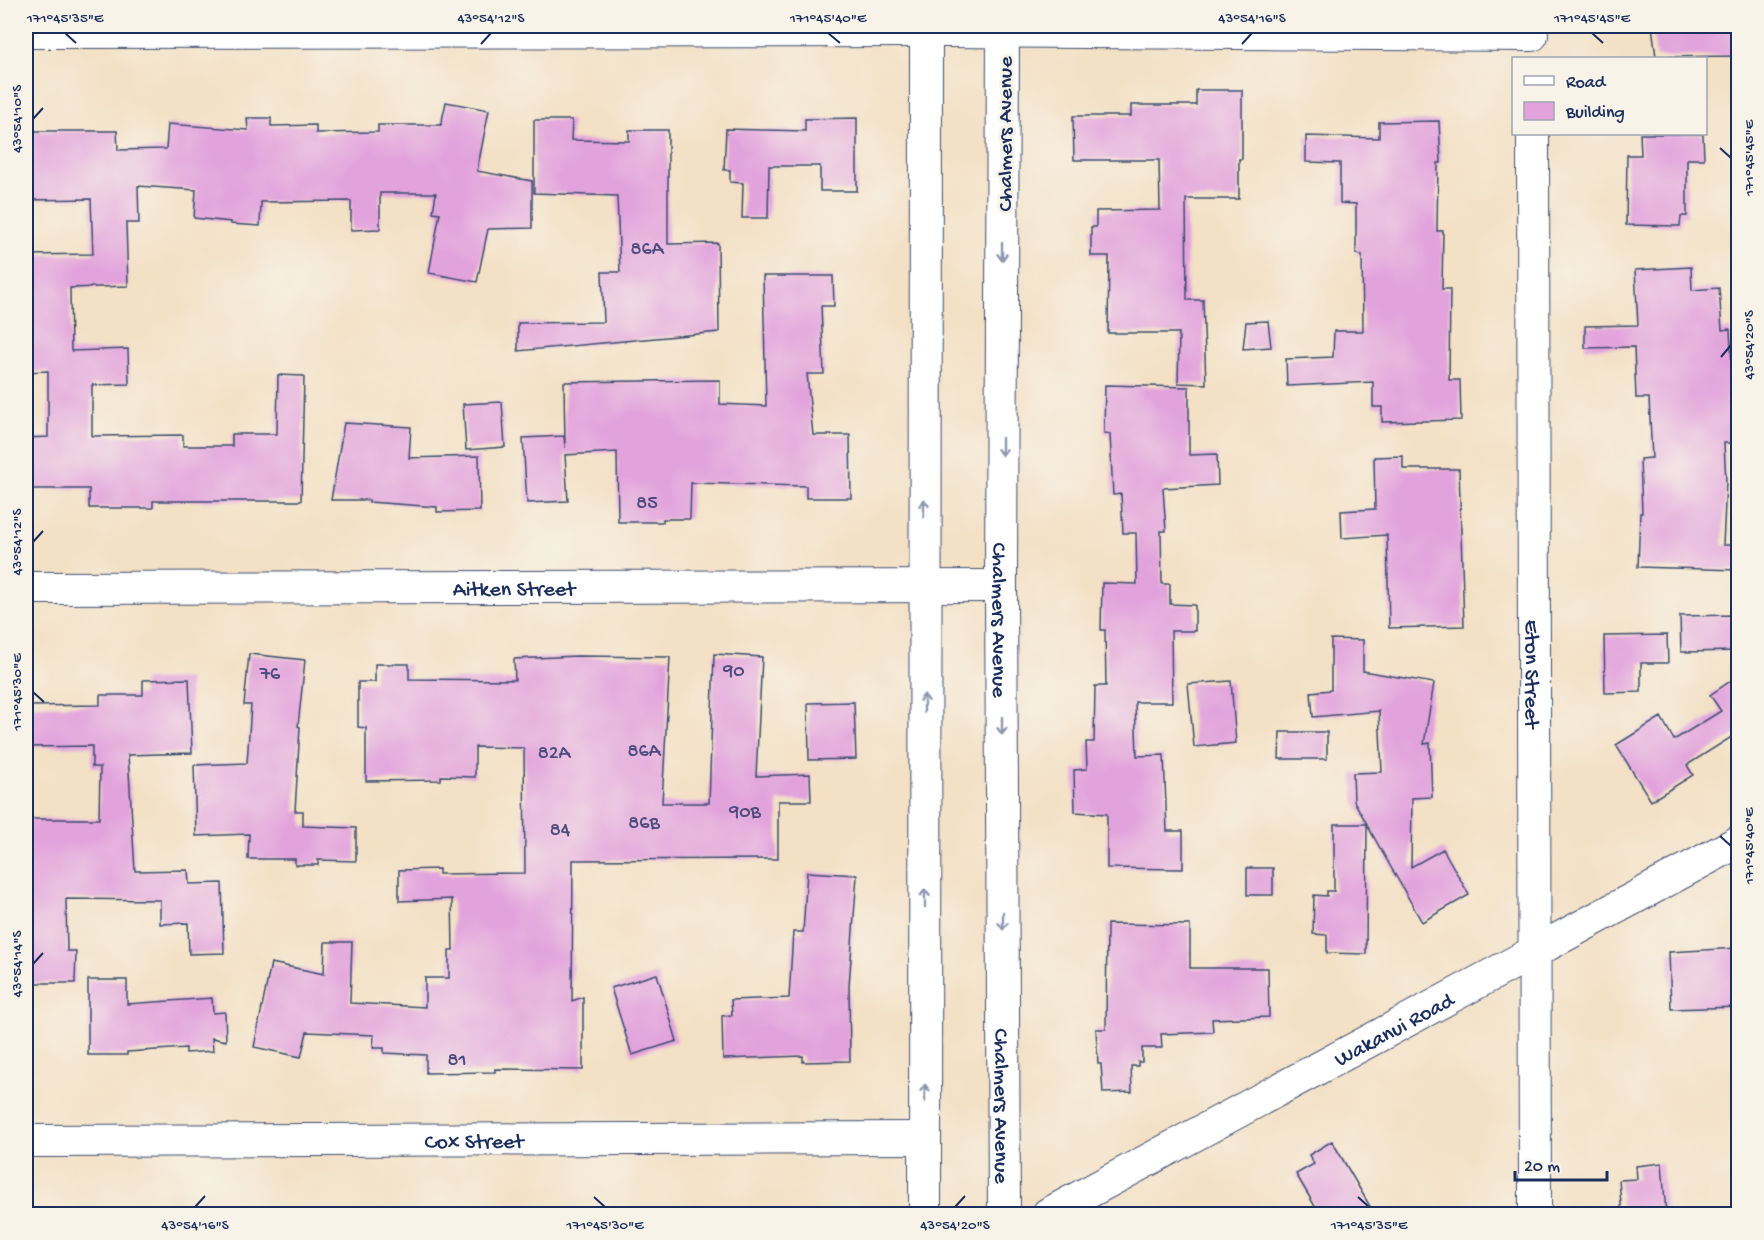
<svg xmlns="http://www.w3.org/2000/svg" width="1764" height="1240" font-family="'Gochi Hand',sans-serif">
<style>
.building{fill:#e2a3dc}
.lines{fill:none;stroke-linecap:round;stroke-linejoin:round}
.minor-casing{stroke:#3b4a6d;stroke-width:34}
.minor{stroke:#fff;stroke-width:32}
.oneway{stroke:#8d97ae}
.ticks{fill:none;stroke:#1b2f5e;stroke-width:2}
.labels{text-anchor:middle;stroke-width:6;stroke-linejoin:round;paint-order:stroke}
.number-label{font-size:20px;fill:#4d4c7e}
.street-label{font-size:22px;fill:#1b2f5e;stroke:#f7f3e8}
.neatline{fill:none;stroke:#1b2f5e;stroke-width:2}
.ticks-label{font-size:15px;text-anchor:middle;fill:#1b2f5e}
</style>
<rect width="100%" height="100%" fill="#f7f3e8"/>
<filter id="ink" filterUnits="userSpaceOnUse"><feTurbulence type="fractalNoise" baseFrequency=".0167" numOctaves="2"/><feDisplacementMap in="SourceGraphic" scale="12" xChannelSelector="R" yChannelSelector="G"/><feConvolveMatrix kernelMatrix="1 2 1 2 8 2 1 2 1" color-interpolation-filters="sRGB"/></filter>
<filter id="wash" filterUnits="userSpaceOnUse"><feTurbulence type="fractalNoise" baseFrequency=".008" numOctaves="4" result="noise"/><feDisplacementMap in="SourceGraphic" scale="24" xChannelSelector="R" yChannelSelector="G"/><feGaussianBlur stdDeviation="1.35" result="paint"/><feColorMatrix in="noise" values="0 0 0 0 0 0 0 0 0 0 0 0 0 0 0 0 0 1.4 0 .05"/><feComposite in="paint" operator="in"/></filter>
<g filter="url(#wash)">
<rect width="100%" height="100%" fill="#f3e0c5"/>
<g id="blocks">
<path class="building" d="M 1652,26 L 1736,26 L 1736,56 L 1656,57 Z
M 1196,90 L 1242,90 L 1242,159 L 1239,159 L 1239,199 L 1186,199 L 1187,300 L 1203,300 L 1206,384 L 1178,383 L 1179,333 L 1108,333 L 1109,256 L 1091,256 L 1091,227 L 1096,227 L 1096,211 L 1160,210 L 1159,160 L 1074,160 L 1073,116 L 1131,116 L 1131,105 L 1196,105 Z
M 446,102 L 489,110 L 477,171 L 532,181 L 532,228 L 488,229 L 477,282 L 429,273 L 440,213 L 433,212 L 436,193 L 380,193 L 380,229 L 351,230 L 351,201 L 261,202 L 260,226 L 231,224 L 231,222 L 194,218 L 196,190 L 138,186 L 139,223 L 126,223 L 128,286 L 70,288 L 71,351 L 128,349 L 129,384 L 92,385 L 92,436 L 183,435 L 183,446 L 232,446 L 232,434 L 277,434 L 278,375 L 304,376 L 301,501 L 153,501 L 153,508 L 89,508 L 89,489 L 26,489 L 26,438 L 48,437 L 48,371 L 26,372 L 26,255 L 93,254 L 91,199 L 26,200 L 26,131 L 117,131 L 118,150 L 166,149 L 168,124 L 248,130 L 247,118 L 271,118 L 271,126 L 316,125 L 316,133 L 378,132 L 378,125 L 441,125 Z
M 857,118 L 857,191 L 820,191 L 820,166 L 769,166 L 768,218 L 742,218 L 743,183 L 730,182 L 730,170 L 724,170 L 726,129 L 805,131 L 805,119 Z
M 534,120 L 572,120 L 571,140 L 629,141 L 629,130 L 668,130 L 668,244 L 718,243 L 719,332 L 518,351 L 518,323 L 604,322 L 602,272 L 620,272 L 617,196 L 534,193 Z
M 1439,121 L 1441,163 L 1438,163 L 1437,231 L 1443,231 L 1442,289 L 1450,289 L 1449,380 L 1460,380 L 1461,420 L 1382,422 L 1382,407 L 1373,407 L 1373,382 L 1287,386 L 1286,359 L 1333,357 L 1334,331 L 1363,331 L 1362,255 L 1356,254 L 1356,204 L 1340,203 L 1340,163 L 1306,162 L 1306,136 L 1379,138 L 1379,122 Z
M 1640,134 L 1703,134 L 1704,159 L 1687,159 L 1687,216 L 1681,216 L 1680,226 L 1626,225 L 1627,155 L 1641,155 Z
M 1691,267 L 1692,290 L 1719,288 L 1722,330 L 1730,329 L 1733,387 L 1738,387 L 1738,443 L 1724,443 L 1726,482 L 1723,545 L 1738,545 L 1738,570 L 1638,567 L 1640,513 L 1642,513 L 1640,459 L 1652,458 L 1649,398 L 1636,398 L 1634,347 L 1585,348 L 1585,326 L 1638,325 L 1635,270 Z
M 763,276 L 833,276 L 834,306 L 821,306 L 824,374 L 807,374 L 813,435 L 850,435 L 851,498 L 806,498 L 806,486 L 691,483 L 690,519 L 663,519 L 663,522 L 618,522 L 617,452 L 565,455 L 568,501 L 527,503 L 523,438 L 564,436 L 565,448 L 564,382 L 720,380 L 720,404 L 766,406 Z
M 1268,321 L 1271,347 L 1243,349 L 1246,322 Z
M 1105,385 L 1189,387 L 1189,455 L 1217,454 L 1218,485 L 1163,488 L 1166,531 L 1161,531 L 1162,584 L 1170,584 L 1170,604 L 1195,605 L 1195,631 L 1171,631 L 1172,702 L 1135,702 L 1137,756 L 1164,755 L 1167,831 L 1183,831 L 1183,869 L 1107,868 L 1107,814 L 1075,812 L 1074,770 L 1087,769 L 1086,742 L 1094,742 L 1095,686 L 1106,686 L 1105,630 L 1101,630 L 1102,583 L 1137,584 L 1136,533 L 1123,533 L 1121,494 L 1113,495 L 1110,434 L 1104,433 Z
M 502,402 L 505,447 L 466,450 L 463,404 Z
M 344,423 L 411,427 L 409,458 L 479,456 L 480,511 L 437,512 L 437,507 L 369,502 L 369,500 L 331,500 Z
M 1403,456 L 1403,469 L 1459,469 L 1464,626 L 1389,628 L 1387,535 L 1342,538 L 1341,511 L 1375,509 L 1374,457 Z
M 1738,615 L 1738,651 L 1681,652 L 1680,616 Z
M 1667,635 L 1668,663 L 1641,663 L 1641,692 L 1605,693 L 1604,636 Z
M 1331,639 L 1363,640 L 1363,671 L 1434,683 L 1424,744 L 1430,743 L 1432,797 L 1412,798 L 1411,867 L 1443,849 L 1469,895 L 1422,922 L 1367,825 L 1366,954 L 1327,953 L 1327,935 L 1313,934 L 1314,895 L 1327,896 L 1327,891 L 1334,891 L 1334,824 L 1367,824 L 1354,801 L 1353,773 L 1382,772 L 1379,711 L 1313,717 L 1311,692 L 1331,690 Z
M 249,654 L 305,660 L 298,726 L 300,727 L 295,811 L 303,811 L 303,826 L 356,828 L 356,861 L 318,860 L 318,865 L 295,865 L 295,859 L 248,859 L 249,834 L 196,836 L 194,765 L 247,763 L 251,705 L 244,705 Z
M 714,654 L 762,657 L 756,776 L 810,774 L 811,801 L 778,801 L 778,859 L 573,860 L 572,1001 L 583,997 L 583,1070 L 495,1069 L 495,1072 L 426,1073 L 426,1055 L 384,1053 L 384,1048 L 373,1048 L 374,1035 L 307,1032 L 301,1057 L 254,1047 L 271,963 L 324,974 L 325,942 L 352,942 L 350,1003 L 425,1007 L 425,978 L 449,978 L 449,950 L 453,950 L 452,899 L 399,901 L 399,870 L 439,869 L 439,874 L 525,873 L 524,748 L 475,747 L 475,777 L 441,776 L 441,780 L 366,781 L 366,728 L 358,727 L 358,682 L 375,682 L 375,664 L 409,664 L 409,679 L 515,680 L 514,659 L 577,656 L 670,657 L 662,803 L 709,803 Z
M 1738,676 L 1738,738 L 1736,734 L 1687,765 L 1693,775 L 1651,801 L 1616,745 L 1661,717 L 1674,740 L 1721,711 L 1710,695 Z
M 189,679 L 192,753 L 128,755 L 135,871 L 188,870 L 189,884 L 222,883 L 224,953 L 189,954 L 188,923 L 160,924 L 160,900 L 66,899 L 67,951 L 76,951 L 75,983 L 26,983 L 26,819 L 99,819 L 100,767 L 92,767 L 92,746 L 26,747 L 26,706 L 100,705 L 100,695 L 143,695 L 143,680 Z
M 1231,681 L 1236,743 L 1194,747 L 1188,684 Z
M 854,702 L 856,759 L 809,760 L 808,703 Z
M 1280,732 L 1327,732 L 1327,759 L 1279,759 Z
M 1247,868 L 1273,868 L 1273,895 L 1247,895 Z
M 807,872 L 857,875 L 849,986 L 850,1061 L 803,1062 L 803,1056 L 723,1059 L 722,1016 L 732,1015 L 731,1000 L 789,998 L 793,932 L 803,932 Z
M 1107,924 L 1190,925 L 1190,968 L 1268,968 L 1269,1017 L 1212,1019 L 1213,1032 L 1161,1034 L 1162,1048 L 1142,1048 L 1142,1062 L 1138,1062 L 1138,1066 L 1131,1066 L 1132,1092 L 1103,1093 L 1101,1064 L 1098,1064 L 1096,1029 L 1106,1029 Z
M 1738,948 L 1738,1007 L 1671,1009 L 1669,952 Z
M 657,974 L 677,1041 L 632,1055 L 611,988 Z
M 88,980 L 127,980 L 127,1004 L 212,998 L 213,1013 L 225,1012 L 226,1041 L 212,1038 L 213,1051 L 186,1053 L 186,1048 L 127,1052 L 127,1055 L 88,1055 Z
M 1332,1141 L 1375,1215 L 1320,1215 L 1296,1174 L 1314,1164 L 1309,1155 Z
M 1662,1163 L 1666,1215 L 1622,1215 L 1619,1180 L 1637,1179 L 1636,1166 Z"/>
</g>
</g>
<g filter="url(#ink)">
<use href="#blocks" fill-opacity="0" stroke="#3b4a6d" stroke-width="1.5"/>
<g class="lines">
<g class="minor-casing">
<g id="minor">
<path id="s1" d="M 1003,26 L 1001,586 L 1004,1214"/>
<path d="M 26,32 L 942,31 L 1532,35"/>
<path id="s2" d="M 1533,134 L 1535,1214"/>
<path id="s3" d="M 26,588 L 1001,586"/>
<path id="s4" d="M 26,1141 L 925,1138"/>
<path d="M 925,1214 L 926,26"/>
<path id="s5" d="M 1048,1214 L 1738,842"/>
</g>
</g>
<use href="#minor" class="minor"/>
</g>
<defs><path id="oneway-shaft" d="M-6 0H5M1.5-3L5.5 0L1.5 3" fill="none" stroke-width="1.6" stroke-linecap="round" stroke-linejoin="round" transform="scale(1.5)"/></defs>
<g class="oneway">
<use href="#oneway-shaft" transform="translate(1002 252) rotate(90)"/>
<use href="#oneway-shaft" transform="translate(1002 447) rotate(90)"/>
<use href="#oneway-shaft" transform="translate(924 508) rotate(-90)"/>
<use href="#oneway-shaft" transform="translate(924 703) rotate(-90)"/>
<use href="#oneway-shaft" transform="translate(1002 726) rotate(90)"/>
<use href="#oneway-shaft" transform="translate(925 898) rotate(-90)"/>
<use href="#oneway-shaft" transform="translate(1003 921) rotate(90)"/>
<use href="#oneway-shaft" transform="translate(925 1093) rotate(-90)"/>
</g>
</g>
<path class="ticks" d="M 65,33 L 76,43M 828,33 L 840,43M 1592,33 L 1603,43M 481,44 L 491,33M 1242,44 L 1252,33M 33,119 L 43,108M 1720,148 L 1731,158M 1721,357 L 1731,345M 33,542 L 43,531M 33,692 L 44,702M 1720,836 L 1731,846M 33,964 L 43,953M 594,1197 L 605,1207M 1358,1197 L 1369,1207M 195,1207 L 205,1196M 955,1207 L 965,1196"/>
<g class="labels">
<g class="number-label">
<text x="647" y="254">86A</text>
<text x="647" y="508">85</text>
<text x="734" y="676">90</text>
<text x="270" y="679">76</text>
<text x="644" y="756">86A</text>
<text x="554" y="758">82A</text>
<text x="745" y="817">90B</text>
<text x="644" y="828">86B</text>
<text x="560" y="835">84</text>
<text x="457" y="1065">81</text>
</g>
<g class="street-label">
<text transform="translate(1003 134) rotate(-90)" y="8">Chalmers Avenue</text>
<text dy="8" stroke="none"><textPath href="#s3" startOffset="488">Aitken Street</textPath></text>
<text dy="8" stroke="none"><textPath href="#s1" startOffset="594">Chalmers Avenue</textPath></text>
<text dy="8" stroke="none"><textPath href="#s2" startOffset="540">Eton Street</textPath></text>
<text dy="8" stroke="none"><textPath href="#s5" startOffset="392">Wakanui Road</textPath></text>
<text dy="8" stroke="none"><textPath href="#s1" startOffset="1080">Chalmers Avenue</textPath></text>
<text dy="8" stroke="none"><textPath href="#s4" startOffset="448">Cox Street</textPath></text>
</g>
</g>
<rect width="1764" height="1240" fill="none" stroke="#f7f3e8" stroke-width="66"/>
<rect x="1512" y="57" width="195" height="78" fill="#f7f3e8" stroke="#9fa5b1" stroke-width="1.5"/>
<rect x="1524" y="76" width="30" height="9" fill="#ffffff" stroke="#9fa5b1" stroke-width="1.5"/>
<text x="1566" y="87" font-size="18" fill="#1b2f5e">Road</text>
<rect x="1524" y="102" width="30" height="18" fill="#e2a3dc" stroke="#9fa5b1" stroke-width="1.5"/>
<text x="1566" y="117" font-size="18" fill="#1b2f5e">Building</text>
<path d="M1515 1171v9h92v-9" fill="none" stroke="#1b2f5e" stroke-width="3"/>
<text x="1524" y="1171" font-size="18" fill="#1b2f5e" stroke="#f7f3e8" stroke-width="4.5" paint-order="stroke">20 m</text>
<rect x="33" y="33" width="1698" height="1174" class="neatline"/>
<g class="ticks-label">
<text x="65" y="22">171°45'35"E</text>
<text x="491" y="22">43°54'12"S</text>
<text x="828" y="22">171°45'40"E</text>
<text x="1252" y="22">43°54'16"S</text>
<text x="1592" y="22">171°45'45"E</text>
<text transform="translate(16 119) rotate(-90)" y="5">43°54'10"S</text>
<text transform="translate(1748 158) rotate(-90)" y="5">171°45'45"E</text>
<text transform="translate(1748 345) rotate(-90)" y="5">43°54'20"S</text>
<text transform="translate(16 542) rotate(-90)" y="5">43°54'12"S</text>
<text transform="translate(16 692) rotate(-90)" y="5">171°45'30"E</text>
<text transform="translate(1748 846) rotate(-90)" y="5">171°45'40"E</text>
<text transform="translate(16 964) rotate(-90)" y="5">43°54'14"S</text>
<text x="195" y="1229">43°54'16"S</text>
<text x="605" y="1229">171°45'30"E</text>
<text x="955" y="1229">43°54'20"S</text>
<text x="1369" y="1229">171°45'35"E</text>
</g>
</svg>
